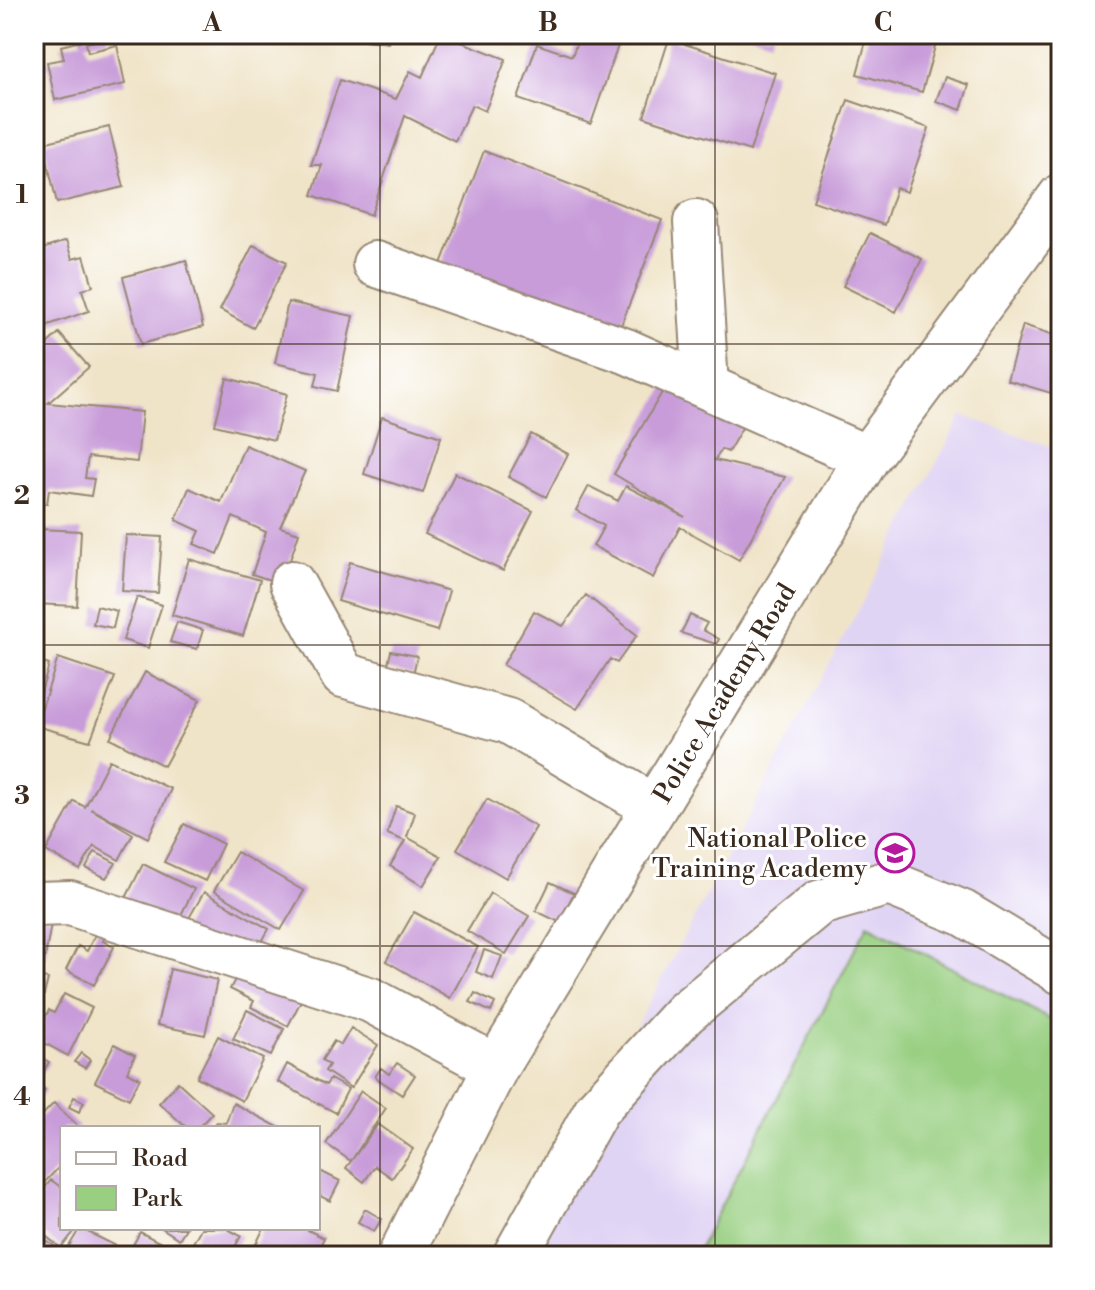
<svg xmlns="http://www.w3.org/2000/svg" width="1095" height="1290" font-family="'Libre Bodoni',serif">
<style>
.built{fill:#e0d4f4}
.green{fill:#98cf81;stroke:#6a7c50;stroke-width:2}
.building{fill:#c89bd9}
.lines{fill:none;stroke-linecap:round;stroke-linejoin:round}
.minor-casing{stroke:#968773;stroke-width:48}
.minor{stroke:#fff;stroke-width:44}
.grid{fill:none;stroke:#3b2a1e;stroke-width:2;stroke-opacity:0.55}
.labels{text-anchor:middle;stroke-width:6;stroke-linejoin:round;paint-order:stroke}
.street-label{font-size:26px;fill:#3b2a1e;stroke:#fff}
.poi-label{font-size:26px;fill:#3b2a1e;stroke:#fff;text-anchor:end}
.neatline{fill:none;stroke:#3b2a1e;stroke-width:3}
.grid-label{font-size:26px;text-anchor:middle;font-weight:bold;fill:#3b2a1e}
</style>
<rect width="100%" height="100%" fill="#fff"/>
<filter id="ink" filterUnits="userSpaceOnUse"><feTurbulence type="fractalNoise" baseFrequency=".0125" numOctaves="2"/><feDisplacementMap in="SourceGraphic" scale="16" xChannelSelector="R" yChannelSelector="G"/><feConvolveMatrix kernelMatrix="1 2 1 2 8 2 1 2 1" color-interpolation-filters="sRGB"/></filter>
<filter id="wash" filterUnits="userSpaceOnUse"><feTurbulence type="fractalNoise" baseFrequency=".006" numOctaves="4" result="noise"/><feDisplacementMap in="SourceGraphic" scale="32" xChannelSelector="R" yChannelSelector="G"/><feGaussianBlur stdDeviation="1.8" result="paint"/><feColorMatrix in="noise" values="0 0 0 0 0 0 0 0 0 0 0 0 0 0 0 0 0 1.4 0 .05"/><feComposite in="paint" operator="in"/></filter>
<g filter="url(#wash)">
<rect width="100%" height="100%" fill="#f0e4c8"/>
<path class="built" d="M 962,415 L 1061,450 L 1061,1256 L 514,1256 Z"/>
<path class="green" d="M 868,924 L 1061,1025 L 1061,1256 L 695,1256 Z"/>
<g id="blocks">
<path class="building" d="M 80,34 L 107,34 L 108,39 L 86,43 L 88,52 L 117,45 L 125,84 L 55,100 L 47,62 L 64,59 L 61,46 L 81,41 Z
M 349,34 L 390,34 L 388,43 L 349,38 Z
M 441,34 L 506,59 L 485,111 L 472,105 L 455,141 L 405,116 L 371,215 L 312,195 L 322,165 L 311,165 L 340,80 L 396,99 L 410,71 L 422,77 Z
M 580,34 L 622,34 L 591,124 L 518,99 L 537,44 L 572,56 Z
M 749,34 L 773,34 L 771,41 Z
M 868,34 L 938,36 L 922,92 L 857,74 Z
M 1028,34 L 1052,34 L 1047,43 Z
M 669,39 L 775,73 L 750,151 L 644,117 Z
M 945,77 L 969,85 L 961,110 L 936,101 Z
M 848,100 L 929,128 L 907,192 L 896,188 L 884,225 L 813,201 Z
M 109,127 L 124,187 L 57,203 L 43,143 Z
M 484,151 L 662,220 L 618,333 L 441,264 Z
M 870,233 L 922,259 L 896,312 L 843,286 Z
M 66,241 L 72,259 L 84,256 L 93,286 L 82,290 L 89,311 L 34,330 L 34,252 Z
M 253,245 L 287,262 L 253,328 L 220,310 Z
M 186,260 L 203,327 L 141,344 L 123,277 Z
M 288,302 L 353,316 L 337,391 L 315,386 L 318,373 L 275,363 Z
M 1023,325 L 1061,337 L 1061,396 L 1007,380 Z
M 59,333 L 89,367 L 48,403 L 142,412 L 137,462 L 88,457 L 85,478 L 94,479 L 91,496 L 49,490 L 47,504 L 34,503 L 34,356 Z
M 671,377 L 746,421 L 728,452 L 721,449 L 715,460 L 785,477 L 739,560 L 680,527 L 653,578 L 593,546 L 604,526 L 576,510 L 589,486 L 618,501 L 626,486 L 685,517 L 614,474 Z
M 227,378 L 287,394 L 274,440 L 215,425 Z
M 382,417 L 441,437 L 423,493 L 364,474 Z
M 531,434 L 568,454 L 546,497 L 508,477 Z
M 245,445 L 305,471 L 280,527 L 299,533 L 282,584 L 252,574 L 266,532 L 233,517 L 218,554 L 194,544 L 200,531 L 176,520 L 189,488 L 221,502 Z
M 455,473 L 533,511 L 503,571 L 425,534 Z
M 39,529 L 81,531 L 77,606 L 35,604 Z
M 126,535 L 162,537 L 158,593 L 122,591 Z
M 189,559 L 260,580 L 243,636 L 172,615 Z
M 350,562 L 449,591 L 437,631 L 338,601 Z
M 586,595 L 637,635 L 617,663 L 610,659 L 577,709 L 503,665 L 534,611 L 563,626 Z
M 137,597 L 162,605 L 148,648 L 123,640 Z
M 97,606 L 117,611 L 113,628 L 93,624 Z
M 690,615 L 707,623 L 703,630 L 719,639 L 716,644 L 681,633 Z
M 34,622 L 38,646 L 34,646 Z
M 177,622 L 203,630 L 197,649 L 170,642 Z
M 391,651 L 417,656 L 413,675 L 387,669 Z
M 58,658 L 115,677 L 90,741 L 36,726 Z
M 34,660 L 49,665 L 35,713 L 34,713 Z
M 145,672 L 200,700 L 164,766 L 110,738 Z
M 109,760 L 171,789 L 148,838 L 91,809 L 133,834 L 119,860 L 94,846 L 80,870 L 46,851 L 74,801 L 85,807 Z
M 487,799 L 536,827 L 506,878 L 457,849 Z
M 396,806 L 415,813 L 407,837 L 441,856 L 423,886 L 390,866 L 405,841 L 387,834 Z
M 184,824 L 223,844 L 205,881 L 164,862 Z
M 95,852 L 116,863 L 106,878 L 86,868 Z
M 237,852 L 304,891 L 281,930 L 214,891 Z
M 143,864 L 194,889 L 174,929 L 123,904 Z
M 550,882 L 574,893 L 559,922 L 536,911 Z
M 204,892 L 269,929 L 250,963 L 306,991 L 288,1026 L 251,1007 L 254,1001 L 230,989 L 243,964 L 182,930 Z
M 490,893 L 529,916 L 506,954 L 467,931 Z
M 414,912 L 478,947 L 450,998 L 386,961 Z
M 34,915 L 52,918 L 45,958 L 34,956 Z
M 98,929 L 107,934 L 103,941 L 114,947 L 94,985 L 66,970 L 78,946 L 87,951 Z
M 484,950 L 502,956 L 493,979 L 476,972 Z
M 170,969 L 217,980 L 205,1035 L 157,1025 Z
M 34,977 L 48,979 L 44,995 L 34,993 Z
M 475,993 L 495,1003 L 491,1012 L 470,1002 Z
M 64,994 L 92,1008 L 68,1056 L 35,1038 L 49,1010 L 54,1013 Z
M 34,1004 L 42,1008 L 34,1025 Z
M 247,1010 L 284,1029 L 271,1056 L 233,1039 Z
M 351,1028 L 378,1045 L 351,1088 L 325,1071 L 329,1065 L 322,1060 L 334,1041 L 341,1045 Z
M 218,1036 L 263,1059 L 242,1101 L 197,1077 Z
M 114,1044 L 135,1055 L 127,1072 L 140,1078 L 129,1099 L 95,1082 Z
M 34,1053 L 49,1062 L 36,1084 L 45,1090 L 34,1107 Z
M 81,1053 L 90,1060 L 85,1068 L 74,1062 Z
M 397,1063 L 415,1075 L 402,1095 L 375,1077 L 381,1068 L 389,1074 Z
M 287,1064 L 326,1085 L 330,1079 L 348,1089 L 336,1113 L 278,1082 Z
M 178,1082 L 212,1113 L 198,1128 L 187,1128 L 159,1103 Z
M 361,1091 L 386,1108 L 351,1161 L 326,1144 Z
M 74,1097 L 84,1102 L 79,1112 L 69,1107 Z
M 54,1103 L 80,1128 L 62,1128 L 62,1164 L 41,1186 L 34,1180 L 34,1124 Z
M 233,1103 L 280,1128 L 210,1128 L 217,1122 L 226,1123 Z
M 378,1124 L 413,1149 L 392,1178 L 375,1166 L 364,1182 L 346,1168 Z
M 318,1170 L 340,1181 L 330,1201 L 318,1195 Z
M 51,1180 L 62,1188 L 62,1228 L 77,1228 L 61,1248 L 34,1227 L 34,1202 Z
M 365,1209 L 382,1219 L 374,1231 L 358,1222 Z
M 80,1228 L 120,1248 L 116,1256 L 63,1256 Z
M 162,1228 L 186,1228 L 179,1239 Z
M 201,1228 L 226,1228 L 241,1236 L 230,1256 L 186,1256 Z
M 264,1228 L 304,1228 L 324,1238 L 315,1256 L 250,1256 Z
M 140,1232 L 178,1252 L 176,1256 L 127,1256 Z
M 34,1233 L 60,1250 L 56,1256 L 34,1256 Z"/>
</g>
</g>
<g filter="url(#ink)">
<use href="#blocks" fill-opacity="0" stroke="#968773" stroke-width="2"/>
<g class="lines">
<g class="minor-casing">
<path id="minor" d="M 696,222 L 706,386
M 375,264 L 626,351 L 867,458
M 292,583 L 343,675 L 508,721 L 654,807
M 34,904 L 70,903 L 371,1000 L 496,1067
M 400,1256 L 496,1067 L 867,458 L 1061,196
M 515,1256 L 597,1109 L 685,1013 L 819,903 L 889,883 L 963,913 L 1061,972"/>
</g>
<use href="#minor" class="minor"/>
</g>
</g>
<path class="grid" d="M 380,34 L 380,1256M 715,34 L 715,1256M 34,344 L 1061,344M 34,645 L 1061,645M 34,946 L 1061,946"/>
<defs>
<g id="school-ring" transform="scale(2)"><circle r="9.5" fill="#fff" stroke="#b5179e" stroke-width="1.5"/><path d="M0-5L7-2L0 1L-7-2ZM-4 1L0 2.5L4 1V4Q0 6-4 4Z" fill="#b5179e"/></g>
</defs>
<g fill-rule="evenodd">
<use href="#school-ring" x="895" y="853"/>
</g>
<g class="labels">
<g class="street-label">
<text transform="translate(724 693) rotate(-59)" y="9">Police Academy Road</text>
</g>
<g class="poi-label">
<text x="867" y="847">National Police<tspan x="867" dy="30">Training Academy</tspan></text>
</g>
</g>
<rect width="1095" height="1290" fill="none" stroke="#fff" stroke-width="88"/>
<rect x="60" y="1126" width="260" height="104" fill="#ffffff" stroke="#b1aaa5" stroke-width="2"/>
<rect x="76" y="1152" width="40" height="12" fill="#ffffff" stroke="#b1aaa5" stroke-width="2"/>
<text x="132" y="1166" font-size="24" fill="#3b2a1e">Road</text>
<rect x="76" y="1186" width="40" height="24" fill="#98cf81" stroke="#b1aaa5" stroke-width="2"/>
<text x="132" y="1206" font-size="24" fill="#3b2a1e">Park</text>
<rect x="44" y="44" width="1007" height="1202" class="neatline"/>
<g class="grid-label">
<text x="212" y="31">A</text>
<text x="548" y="31">B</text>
<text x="883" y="31">C</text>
<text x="22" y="203">1</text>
<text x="22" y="504">2</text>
<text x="22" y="804">3</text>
<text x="22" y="1105">4</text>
</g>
</svg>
